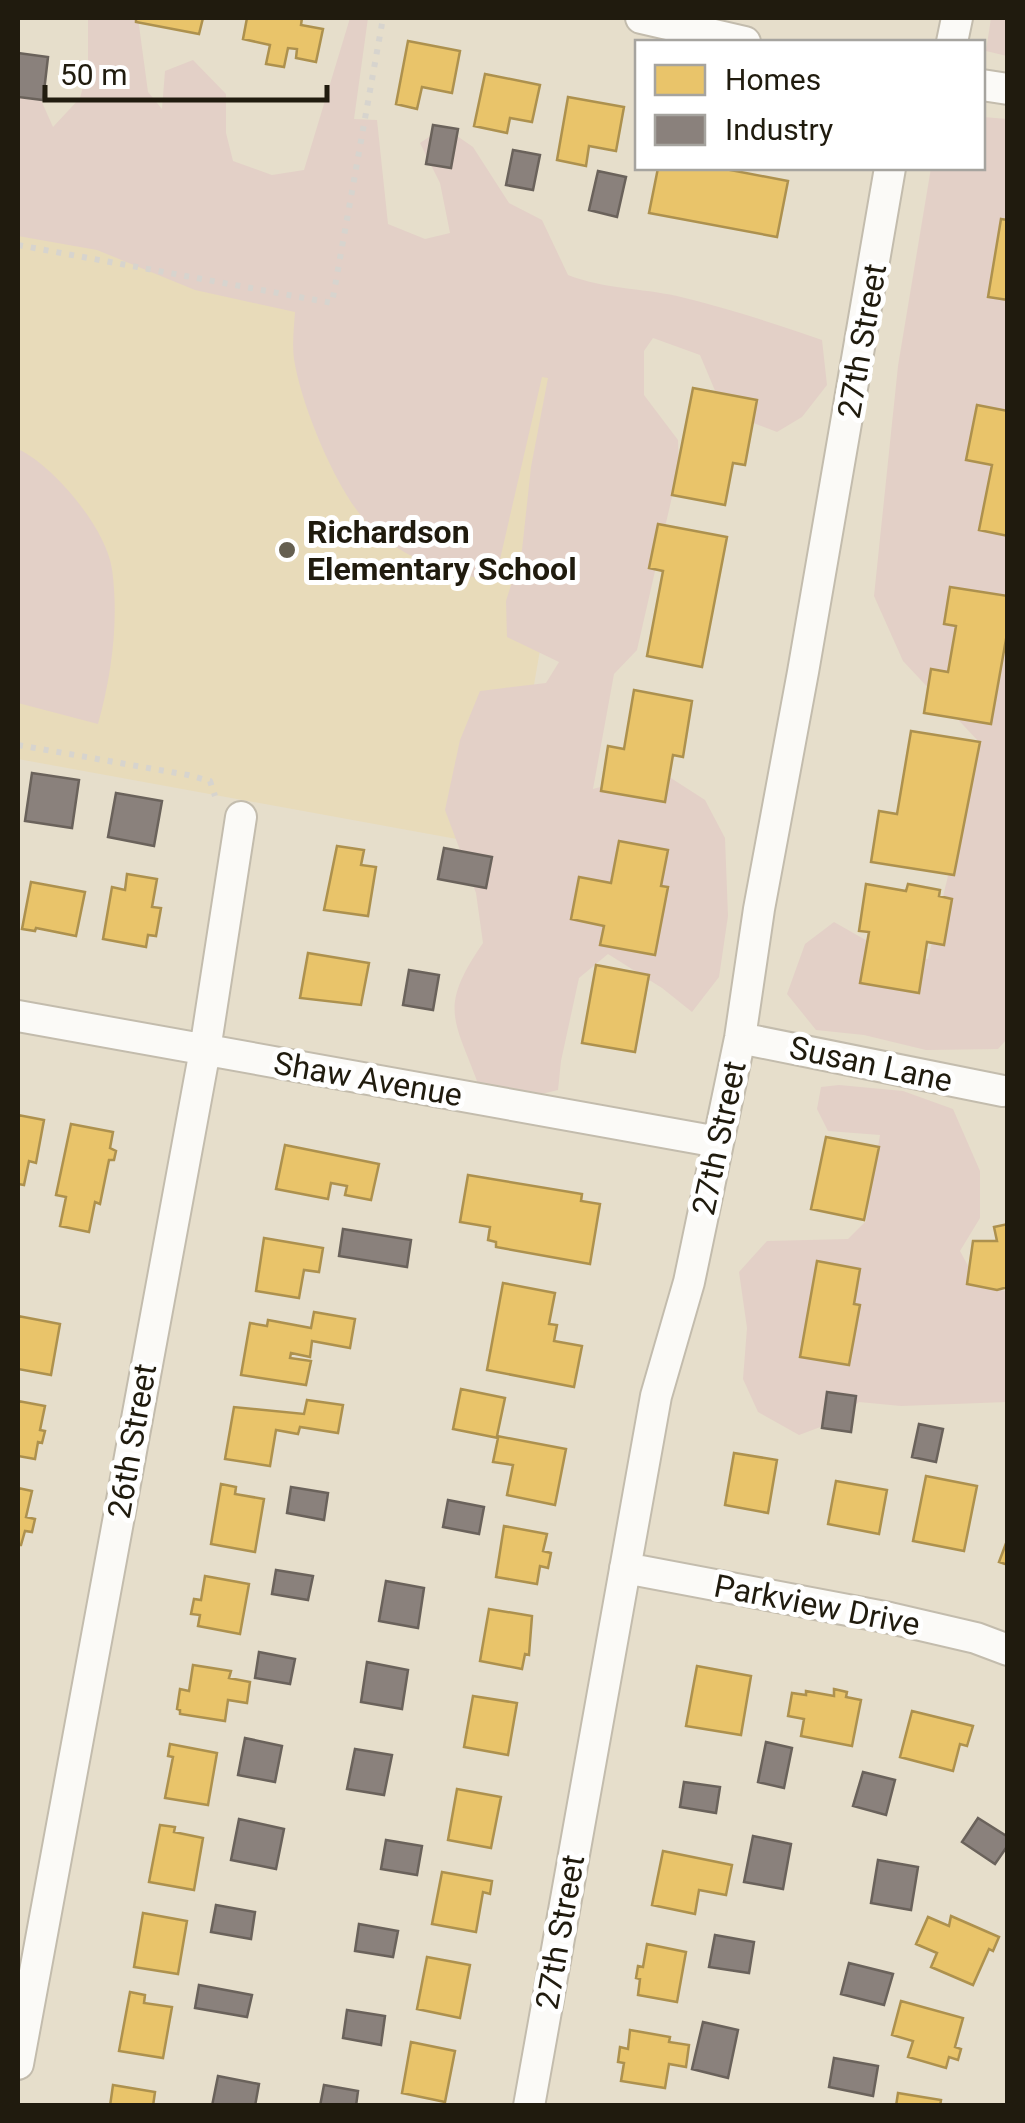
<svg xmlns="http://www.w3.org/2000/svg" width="1025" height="2123" font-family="Roboto,sans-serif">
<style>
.built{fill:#e8dbba}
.green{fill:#e3d0c7}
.homes{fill:#e9c46a;stroke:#ad914e;stroke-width:2.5}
.industry{fill:#8a817c;stroke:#6a625b;stroke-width:2.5}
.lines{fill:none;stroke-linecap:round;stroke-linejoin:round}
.street-casing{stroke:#c3bcad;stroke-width:34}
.path{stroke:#d7d4ce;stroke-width:6;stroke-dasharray:5 8;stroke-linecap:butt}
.street{stroke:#fbfaf7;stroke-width:30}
.poi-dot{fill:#655f50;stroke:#fff;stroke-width:4}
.labels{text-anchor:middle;stroke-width:10;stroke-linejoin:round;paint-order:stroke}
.street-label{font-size:32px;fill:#201b0e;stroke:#fff}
.poi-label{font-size:32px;font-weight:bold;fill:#201b0e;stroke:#fff;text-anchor:start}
</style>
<rect width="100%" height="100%" fill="#e6decb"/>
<path class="built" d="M 18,195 L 593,341 L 506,848 L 18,759 Z"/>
<path class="green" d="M 88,18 L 138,18 L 148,92 L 162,109 L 165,71 L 193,60 L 226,94 L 226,133 L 233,161 L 272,175 L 304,170 L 350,18 L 368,18 L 354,119 L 377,120 L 388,224 L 425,239 L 450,233 L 440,183 L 420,143 L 444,127 L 473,147 L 509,203 L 542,220 L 568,275 C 604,289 640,288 677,296 C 726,308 774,323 822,340 L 827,385 L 802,417 L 777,432 L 724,412 L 700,355 L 653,338 L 644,351 L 644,395 L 678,440 L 679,466 L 637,650 L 614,674 L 593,789 L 660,771 L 705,800 L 725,838 L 728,916 L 719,977 L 692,1012 L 662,988 L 608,954 L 579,978 L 561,1061 L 558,1090 L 517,1100 L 480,1089 C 455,1019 437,1010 483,943 L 476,893 L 445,810 L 460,740 L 480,691 L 546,683 L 559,662 L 507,637 L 506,601 L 522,550 L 531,467 L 548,378 L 542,377 L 495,581 C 450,574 404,560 370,526 C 337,493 301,405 294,359 C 292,344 294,327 295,312 L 195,290 L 97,250 L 18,236 L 18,75 L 41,100 L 53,127 L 80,98 L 88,68 Z
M 991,18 L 1007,18 L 1007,56 L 986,51 Z
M 983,117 L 1007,119 L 1007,1039 L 998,1049 L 926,1050 L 864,1035 L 816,1030 L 787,994 L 805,944 L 834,922 L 892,955 L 928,959 L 980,743 L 903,661 L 874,596 L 898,366 L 931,168 L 982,168 Z
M 18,449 C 54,466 106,528 112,569 C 119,620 112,674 98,724 L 18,703 Z
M 839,1085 L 903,1091 L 953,1109 L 980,1171 L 980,1218 L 960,1251 L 980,1288 L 1007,1291 L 1007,1402 L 901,1406 L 859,1402 L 831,1423 L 799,1435 L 758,1412 L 743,1379 L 747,1328 L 739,1272 L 767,1241 L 848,1239 L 866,1221 L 880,1135 L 828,1131 L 817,1109 L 821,1087 Z"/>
<path class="homes" d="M 136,18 L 203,18 L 199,34 L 136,22 Z
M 247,18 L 302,18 L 301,25 L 323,29 L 316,62 L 296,58 L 297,49 L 288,48 L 284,67 L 266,64 L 270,45 L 243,39 Z
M 408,41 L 460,51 L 452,93 L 422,87 L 417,109 L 396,104 Z
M 485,74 L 540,85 L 532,122 L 510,118 L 507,133 L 474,126 Z
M 568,97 L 624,107 L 616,151 L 589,146 L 586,166 L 557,160 Z
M 658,168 L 720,168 L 788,181 L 777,237 L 649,213 Z
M 1001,219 L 1008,220 L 1008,300 L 988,297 Z
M 693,388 L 757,400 L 745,465 L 733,463 L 725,505 L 672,495 Z
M 977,405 L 1008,411 L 1008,536 L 979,530 L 992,465 L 966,460 Z
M 658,524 L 727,537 L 702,667 L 647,656 L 663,571 L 649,568 Z
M 950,587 L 1008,596 L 1008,628 L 991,724 L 924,713 L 931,669 L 948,672 L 956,626 L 944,624 Z
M 634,690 L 692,701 L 683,757 L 673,755 L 665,802 L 601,791 L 608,746 L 624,749 Z
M 911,731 L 980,742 L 954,875 L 871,862 L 879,811 L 897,814 Z
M 619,841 L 668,850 L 661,886 L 668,887 L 655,955 L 600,945 L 604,926 L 571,919 L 579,877 L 611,883 Z
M 337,846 L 364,850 L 361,865 L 376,867 L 368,916 L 324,910 Z
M 127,874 L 157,879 L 152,907 L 161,908 L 156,936 L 148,935 L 146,947 L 103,939 L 112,887 L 125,890 Z
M 31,882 L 85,892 L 76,936 L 36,928 L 35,931 L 22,929 Z
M 866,884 L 906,891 L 908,884 L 940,890 L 939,896 L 952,899 L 944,945 L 927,942 L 919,993 L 860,983 L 869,932 L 859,931 Z
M 308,953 L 369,963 L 361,1005 L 300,998 Z
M 596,965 L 649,975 L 635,1052 L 582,1043 Z
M 18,1115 L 44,1120 L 36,1163 L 29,1161 L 24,1185 L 18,1184 Z
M 71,1124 L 113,1132 L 110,1148 L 116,1151 L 114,1160 L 109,1160 L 100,1204 L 95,1202 L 89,1232 L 60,1226 L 66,1197 L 56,1195 Z
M 826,1137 L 879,1147 L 864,1220 L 811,1209 Z
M 285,1145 L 379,1164 L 371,1200 L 345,1195 L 347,1186 L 331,1183 L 328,1199 L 276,1189 Z
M 468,1175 L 582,1194 L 581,1201 L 600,1204 L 590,1264 L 496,1247 L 496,1242 L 488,1240 L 490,1227 L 460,1222 Z
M 1008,1224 L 1008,1287 L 997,1290 L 967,1284 L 973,1241 L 997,1241 L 994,1227 Z
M 264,1238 L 323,1248 L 319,1272 L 304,1270 L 299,1298 L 256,1291 Z
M 817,1261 L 860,1269 L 854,1304 L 860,1305 L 849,1365 L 800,1357 Z
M 503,1283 L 555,1293 L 549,1324 L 557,1325 L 554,1341 L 582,1346 L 574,1387 L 487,1370 Z
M 314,1312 L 355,1319 L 350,1348 L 312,1341 L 310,1357 L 291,1353 L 290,1358 L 311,1361 L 306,1385 L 241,1375 L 250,1323 L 267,1326 L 268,1320 L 311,1328 Z
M 18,1316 L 60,1324 L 51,1375 L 18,1369 Z
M 461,1389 L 505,1398 L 497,1436 L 566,1449 L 555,1505 L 507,1495 L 513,1465 L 493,1462 L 498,1438 L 453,1429 Z
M 307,1400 L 343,1405 L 338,1433 L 300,1427 L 298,1434 L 276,1430 L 270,1466 L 225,1459 L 234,1407 L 304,1414 Z
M 18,1401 L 45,1406 L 40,1430 L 45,1431 L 42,1443 L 38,1442 L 35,1459 L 18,1456 Z
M 734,1453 L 777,1460 L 768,1513 L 725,1505 Z
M 926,1476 L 977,1486 L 964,1551 L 913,1541 Z
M 836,1481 L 887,1490 L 879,1534 L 828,1524 Z
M 221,1484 L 236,1487 L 235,1494 L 264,1499 L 255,1552 L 211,1544 Z
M 18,1488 L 32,1491 L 26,1517 L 35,1519 L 32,1532 L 25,1531 L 21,1545 L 18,1545 Z
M 504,1526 L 547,1534 L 543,1551 L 551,1553 L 548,1568 L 540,1566 L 537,1584 L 496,1577 Z
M 1008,1538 L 1008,1565 L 999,1562 Z
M 205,1576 L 249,1584 L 240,1634 L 198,1626 L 200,1615 L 191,1614 L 194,1599 L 201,1600 Z
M 489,1609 L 532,1616 L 529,1655 L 525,1654 L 522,1669 L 480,1661 Z
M 193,1665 L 231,1671 L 229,1678 L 250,1682 L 247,1703 L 228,1700 L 225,1721 L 180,1714 L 180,1710 L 177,1709 L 180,1689 L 189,1691 Z
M 697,1666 L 751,1676 L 741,1735 L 686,1726 Z
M 834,1689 L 847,1692 L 846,1697 L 861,1700 L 852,1746 L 801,1736 L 804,1719 L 788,1716 L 792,1693 L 806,1695 L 806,1691 L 834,1696 Z
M 473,1696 L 517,1703 L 508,1755 L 464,1747 Z
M 912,1711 L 973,1726 L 967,1746 L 960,1744 L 953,1771 L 900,1757 Z
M 170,1744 L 217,1753 L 208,1805 L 165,1798 L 173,1757 L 168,1756 Z
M 457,1789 L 501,1797 L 491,1848 L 448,1840 Z
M 160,1825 L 175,1827 L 174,1832 L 203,1838 L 194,1890 L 149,1882 Z
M 663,1851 L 732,1865 L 726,1895 L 699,1890 L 695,1914 L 652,1905 Z
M 442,1872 L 492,1881 L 490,1894 L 483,1892 L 476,1932 L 432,1924 Z
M 143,1913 L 187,1921 L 178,1974 L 134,1967 Z
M 951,1916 L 999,1937 L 993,1951 L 989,1949 L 973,1985 L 931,1967 L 937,1953 L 916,1944 L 928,1917 L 949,1926 Z
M 647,1944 L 686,1952 L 677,2002 L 638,1995 L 640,1979 L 636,1978 L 638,1966 L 643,1967 Z
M 427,1957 L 470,1965 L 460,2018 L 417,2009 Z
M 130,1992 L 145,1995 L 144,2003 L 172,2007 L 163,2058 L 119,2051 Z
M 901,2001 L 963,2018 L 955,2047 L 961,2049 L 958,2060 L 949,2057 L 946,2068 L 908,2057 L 913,2041 L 892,2035 Z
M 630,2030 L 670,2037 L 669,2042 L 689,2045 L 686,2067 L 669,2064 L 665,2088 L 621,2081 L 624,2063 L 618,2062 L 620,2047 L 628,2049 Z
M 411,2042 L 455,2051 L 445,2102 L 402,2093 Z
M 113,2085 L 155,2092 L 153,2106 L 110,2106 Z
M 898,2093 L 941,2100 L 940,2106 L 896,2106 Z"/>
<path class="industry" d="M 18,53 L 48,57 L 43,100 L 18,97 Z
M 433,125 L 458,129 L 451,168 L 426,164 Z
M 513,150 L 540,155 L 533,190 L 506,185 Z
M 598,171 L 626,177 L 617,217 L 589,210 Z
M 32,773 L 79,780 L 72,828 L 25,821 Z
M 116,793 L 162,801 L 154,846 L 108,837 Z
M 444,848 L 492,857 L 486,888 L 438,879 Z
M 409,970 L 439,975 L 433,1010 L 403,1005 Z
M 343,1229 L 411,1240 L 407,1267 L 339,1256 Z
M 827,1392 L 856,1396 L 851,1432 L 822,1428 Z
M 919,1424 L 943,1429 L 936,1462 L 912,1457 Z
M 291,1487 L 328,1493 L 324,1520 L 287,1513 Z
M 448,1500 L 484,1507 L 479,1534 L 443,1527 Z
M 276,1570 L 313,1576 L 308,1600 L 272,1594 Z
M 386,1581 L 424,1588 L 418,1628 L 379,1621 Z
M 259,1652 L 295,1659 L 290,1684 L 255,1678 Z
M 367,1662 L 408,1670 L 402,1709 L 361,1702 Z
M 245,1738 L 282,1746 L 275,1782 L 238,1775 Z
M 766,1742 L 792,1748 L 784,1788 L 758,1782 Z
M 355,1749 L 392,1755 L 384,1795 L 347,1789 Z
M 863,1772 L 895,1780 L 886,1815 L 853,1806 Z
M 684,1782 L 720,1787 L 716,1813 L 680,1807 Z
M 978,1818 L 1008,1837 L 1008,1845 L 995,1864 L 962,1842 Z
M 239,1819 L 284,1829 L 276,1869 L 231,1860 Z
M 753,1836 L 791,1844 L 783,1889 L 744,1882 Z
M 386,1840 L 422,1846 L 417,1875 L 381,1869 Z
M 878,1860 L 918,1867 L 911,1910 L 871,1903 Z
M 216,1905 L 255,1912 L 251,1939 L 211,1932 Z
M 359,1924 L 398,1931 L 393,1957 L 355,1951 Z
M 715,1935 L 754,1942 L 749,1973 L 709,1967 Z
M 849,1963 L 893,1974 L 884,2005 L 841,1994 Z
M 199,1985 L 252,1995 L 247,2017 L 195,2008 Z
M 347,2010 L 385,2016 L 381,2045 L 343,2038 Z
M 703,2022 L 738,2030 L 728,2078 L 692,2069 Z
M 834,2058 L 878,2066 L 873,2096 L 829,2087 Z
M 218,2076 L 259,2084 L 255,2106 L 212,2106 Z
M 324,2085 L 358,2091 L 356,2106 L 320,2106 Z"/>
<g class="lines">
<g class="street-casing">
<path id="street" d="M 641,18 L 745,42
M 952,42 L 957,18
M 982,85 L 1008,89
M 18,1016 L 718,1142
M 740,1038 L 1003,1091
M 625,1568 L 890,1618 L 976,1638 L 1008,1650
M 18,2064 L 205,1050 L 241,817
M 529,2106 L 656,1396 L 689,1282 L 740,1038 L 759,909 L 803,672 L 890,168"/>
</g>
<path class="path" d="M 18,245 L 332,303 L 383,18
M 18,745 L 188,775 L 210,781 L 215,796"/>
<use href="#street" class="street"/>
</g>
<circle class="poi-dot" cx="287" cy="550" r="10"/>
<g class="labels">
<g class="street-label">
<text transform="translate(862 341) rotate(-80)" y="11">27th Street</text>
<text transform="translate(871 1064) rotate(12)" y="11">Susan Lane</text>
<text transform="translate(368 1079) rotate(10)" y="11">Shaw Avenue</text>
<text transform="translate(719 1138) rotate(-78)" y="11">27th Street</text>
<text transform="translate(132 1441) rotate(-80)" y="11">26th Street</text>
<text transform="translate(817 1605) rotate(11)" y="11">Parkview Drive</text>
<text transform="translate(560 1932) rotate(-80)" y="11">27th Street</text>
</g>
<g class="poi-label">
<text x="307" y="543">Richardson<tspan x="307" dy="37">Elementary School</tspan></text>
</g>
</g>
<rect width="1025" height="2123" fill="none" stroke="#201b0e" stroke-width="40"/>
<rect x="635" y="40" width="350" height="130" fill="#ffffff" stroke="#a6a49f" stroke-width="2.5"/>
<rect x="655" y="65" width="50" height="30" fill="#e9c46a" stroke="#a6a49f" stroke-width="2.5"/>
<text x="725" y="90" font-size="30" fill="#201b0e">Homes</text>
<rect x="655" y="115" width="50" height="30" fill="#8a817c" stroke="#a6a49f" stroke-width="2.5"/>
<text x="725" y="140" font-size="30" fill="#201b0e">Industry</text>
<path d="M45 85v15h282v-15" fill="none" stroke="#201b0e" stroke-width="5"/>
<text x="60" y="85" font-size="30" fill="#201b0e" stroke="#ffffff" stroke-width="8" paint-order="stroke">50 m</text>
</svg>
